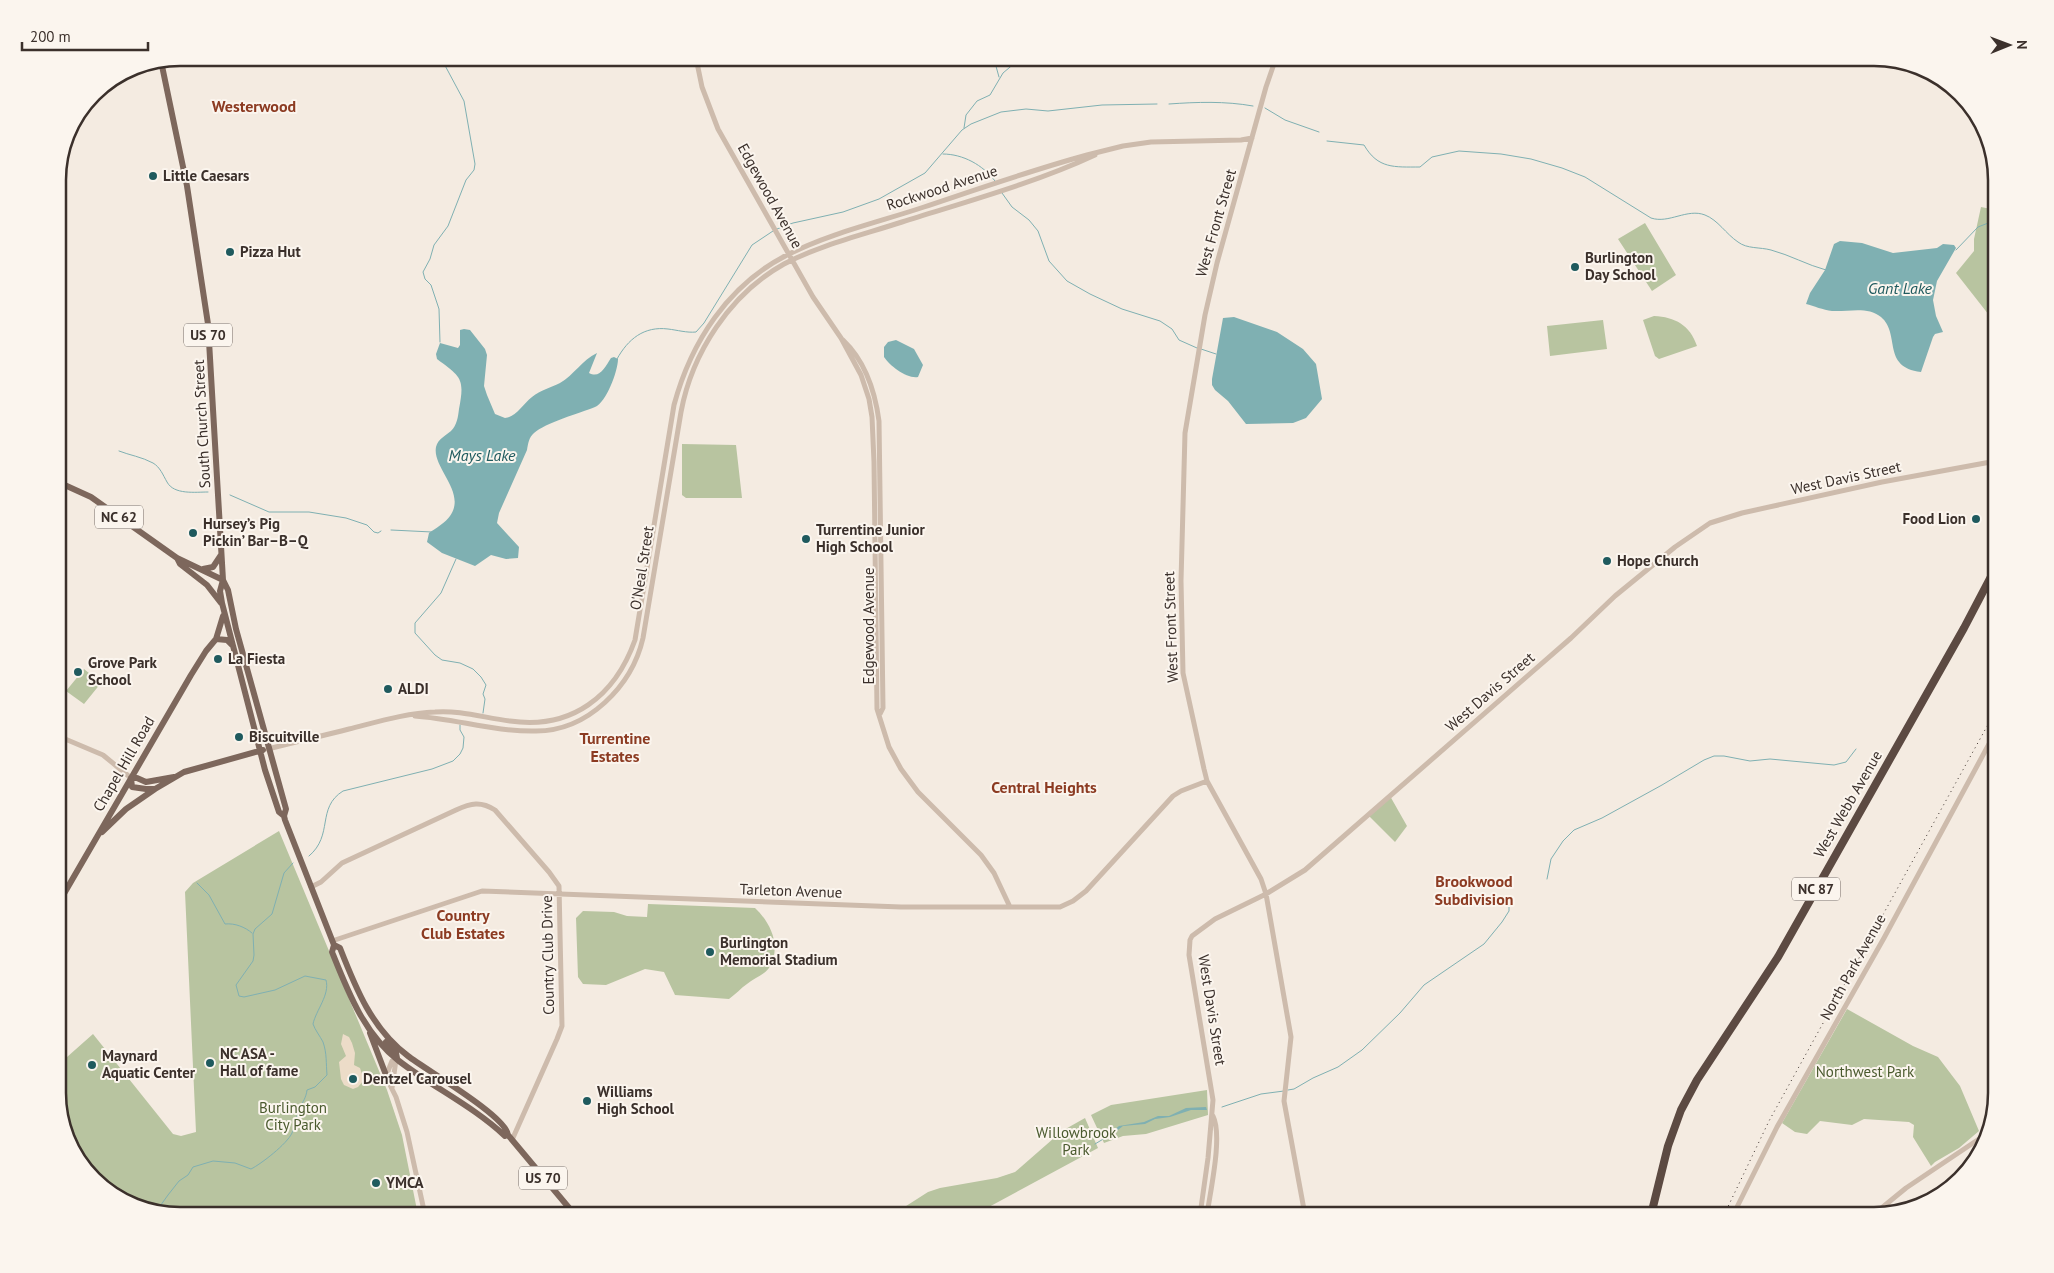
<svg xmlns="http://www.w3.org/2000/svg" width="2054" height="1273" font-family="'PT Sans',sans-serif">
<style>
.green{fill:#b8c4a0}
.plaza{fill:#ecdcc8}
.water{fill:#7fb0b2}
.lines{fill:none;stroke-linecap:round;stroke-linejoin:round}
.stream{stroke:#7fb0b2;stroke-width:1}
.minor{stroke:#cdbbac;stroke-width:5}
.major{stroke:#7d675c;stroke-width:6}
.highway{stroke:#5c4a42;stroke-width:8}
.rail{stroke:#3b302b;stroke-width:1;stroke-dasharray:1 4;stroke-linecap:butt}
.poi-dot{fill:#1f5a5e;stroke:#fbf5ee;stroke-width:2}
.labels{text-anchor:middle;stroke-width:4;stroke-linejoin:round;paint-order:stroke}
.shield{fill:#fbf5ee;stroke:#756b66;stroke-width:1}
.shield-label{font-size:14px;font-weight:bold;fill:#3b302b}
.poi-label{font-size:15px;font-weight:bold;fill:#3b302b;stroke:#fbf5ee;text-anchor:start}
.street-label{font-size:15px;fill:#3b302b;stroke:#fbf5ee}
.park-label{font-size:15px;fill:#4a5a2e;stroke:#fbf5ee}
.neighbourhood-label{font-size:16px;font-weight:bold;fill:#8c3b22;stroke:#fbf5ee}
.water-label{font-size:16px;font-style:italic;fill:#1f5a5e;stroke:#fbf5ee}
.rim{fill:none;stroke:#3b302b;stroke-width:2.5}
</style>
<rect width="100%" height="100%" fill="#f4ebe1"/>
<path class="green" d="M 1981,207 L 1996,210 L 1996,324 L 1956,273 L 1974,251 L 1974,239 Z
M 1645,223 L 1676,275 L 1652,291 L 1618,239 Z
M 1654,316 C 1675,317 1690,325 1697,346 L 1659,359 L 1655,356 L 1643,320 Z
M 1603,320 L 1607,349 L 1550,356 L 1547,326 Z
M 682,444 L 736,445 L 742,498 L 686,498 L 682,495 Z
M 84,669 L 101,683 L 84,704 L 66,691 Z
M 1390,796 L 1407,826 L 1395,842 L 1368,815 Z
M 279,831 L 387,1090 L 402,1135 L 418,1215 L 180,1215 L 119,1199 L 74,1154 L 58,1100 L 58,1065 L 93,1034 L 173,1134 L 181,1136 L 196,1132 L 185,892 L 193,883 Z
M 648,904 L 755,908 C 771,923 782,947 769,968 C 764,975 754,978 747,984 C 741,988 736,994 729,999 L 675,995 L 664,972 L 645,969 L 606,985 L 583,984 L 578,977 L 576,918 L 583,911 L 614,912 L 627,916 L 647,917 Z
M 1847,1009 L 1913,1046 L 1938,1057 L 1960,1086 L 1979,1131 L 1959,1148 L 1935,1162 L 1931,1166 L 1913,1137 L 1914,1125 L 1909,1122 L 1864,1119 L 1852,1125 L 1820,1121 L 1807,1134 L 1795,1132 L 1782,1123 Z
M 1207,1090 L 1208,1115 L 1146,1134 L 1123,1136 L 1104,1143 L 1091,1115 L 1111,1105 Z
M 1085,1118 L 1098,1148 L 974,1215 L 892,1215 L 928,1192 L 940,1188 L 997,1178 L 1015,1172 L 1062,1131 Z"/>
<path class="plaza" d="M 343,1034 L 349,1037 L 352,1043 L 355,1053 L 354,1065 L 360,1068 L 364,1080 L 358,1087 L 353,1089 L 344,1085 L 341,1079 L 339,1062 L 346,1056 L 341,1044 Z"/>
<path class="water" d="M 1840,241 L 1862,243 L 1893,253 L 1937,248 L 1943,244 L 1954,245 L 1956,248 L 1937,281 L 1933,300 L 1936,316 L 1943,332 L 1935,334 L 1933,337 L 1921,372 C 1881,367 1901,334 1881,317 C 1868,306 1848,312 1832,311 C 1823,310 1814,306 1806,304 L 1810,293 L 1825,270 L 1834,244 Z
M 1234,317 L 1277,332 L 1303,349 L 1316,364 L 1322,399 L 1306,418 L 1293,423 L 1246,424 L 1228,401 L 1215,390 L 1212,385 L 1212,379 L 1223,318 Z
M 464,329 L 470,330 L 485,349 L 487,355 L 484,386 L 487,395 L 495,414 L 505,418 C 516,417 523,404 532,397 C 541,390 550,388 560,383 C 574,375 582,360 597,353 L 589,373 C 600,379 605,367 611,358 L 614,357 L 618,359 C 618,371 606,403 595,407 C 580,413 545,423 534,433 C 529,437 528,444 527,450 L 499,513 L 497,523 L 519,547 L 518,558 L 506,559 L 491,555 L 475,566 L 442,553 L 427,542 L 429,533 C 435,529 446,522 450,516 C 467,492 432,468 436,447 C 438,439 445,436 451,431 C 457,425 458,417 459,409 C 465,378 461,377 437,359 L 436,354 L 440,343 L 458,348 L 460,345 L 460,330 Z
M 896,340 L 914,349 L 923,365 L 918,377 C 907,379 890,366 884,357 L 884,347 L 888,342 Z
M 1206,1107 L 1207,1110 L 1191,1110 L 1170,1117 L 1155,1119 L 1145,1124 L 1123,1126 L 1105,1140 L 1104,1138 L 1119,1126 L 1144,1122 L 1158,1116 L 1169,1116 L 1186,1108 Z"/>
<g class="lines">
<path class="stream" d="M 992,58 L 994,59 L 999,77
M 1169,104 C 1197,102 1225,101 1253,106
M 1265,108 L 1285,120 L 1319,132
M 964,128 L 966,115 L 977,101 L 990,95 L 1003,73 L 1016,62 L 1028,58
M 1327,141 L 1364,145 C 1378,169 1394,167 1420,167 L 1432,157 L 1459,151 L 1501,154 L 1531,159 L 1562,168 L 1585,177 L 1651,218 C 1669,224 1687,208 1705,215 C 1718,220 1726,234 1738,242 C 1747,249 1760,247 1771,250 C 1790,255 1807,265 1826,270
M 943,154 C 963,154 983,165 995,181
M 1002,193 L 1012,207 L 1029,220 L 1038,231 L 1049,261 L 1067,281 L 1090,294 L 1122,309 L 1160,321 L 1172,329 L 1179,340 L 1197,348
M 777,229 L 793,223 L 843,212 L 879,199 L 925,173 L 962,130 L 971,124 L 1001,112 L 1026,109 L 1048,111 L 1102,105 L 1157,104
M 1956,250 L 1978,227 L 1996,220
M 440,342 L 439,309 L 431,285 L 425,279 L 423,272 L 430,259 L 434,245 L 448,226 L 466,180 L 474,170 L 475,164 L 464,101 L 441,58
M 1201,349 L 1216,354
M 617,359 C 628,339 644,326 668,329 C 677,330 687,333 696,332 L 704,323 L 752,245 L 773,231
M 119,451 C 129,455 142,457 153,463 C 160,467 163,475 167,482 C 174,495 195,492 208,492
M 230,495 L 269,512 L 309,512 L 346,518 L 367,525 L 374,532 L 378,533 L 381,531
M 391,530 L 432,532
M 456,559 L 441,593 L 415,623 L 415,633 L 435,655 L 442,660 L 460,663 L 473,669 L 481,677 L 486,685 L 483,694 L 485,699 L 483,713
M 309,856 C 334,835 316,808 343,791 L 432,769 L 453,761 L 460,754 L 463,748 L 464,737 L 460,730 L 460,725
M 1547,879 L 1551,859 L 1563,841 L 1574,830 L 1602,818 L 1662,785 L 1704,760 L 1714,756 L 1724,756 L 1750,761 L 1770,759 L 1834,765 L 1846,762 L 1856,749
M 197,883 L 209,895 L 225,924 C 235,923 245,927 252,933
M 1288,1090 L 1294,1089 L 1313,1078 L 1338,1067 L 1362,1050 L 1400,1013 L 1424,985 L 1484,944 L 1502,922 L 1509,911 L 1509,903
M 1222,1107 L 1261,1094 L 1284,1091
M 1095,1144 L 1105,1138
M 158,1209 L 168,1195 L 179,1181 L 188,1175 L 193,1167 L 213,1161 L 235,1163 L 251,1169 C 261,1164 287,1144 292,1133 C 296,1126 296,1115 300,1108 C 303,1101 306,1098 307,1090 L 315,1087 L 327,1075 C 326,1064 327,1053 323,1042 C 320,1036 315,1030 313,1024 C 316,1010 330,995 326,980 L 305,976 L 275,990 L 244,997 L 239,996 L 236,985 L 253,961 L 254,955 L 253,934 L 255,929 L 272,914 L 284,873 L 293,863"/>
<path class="minor" d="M 696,58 L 702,87 L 718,129 L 813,297 L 841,338 L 861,375 L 869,399 L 872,417 L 874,462 L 877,709 L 889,747 L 901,769 L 918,792 L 981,855 L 994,873 L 1010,907
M 1276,58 L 1266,87 L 1217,263 L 1205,315 L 1185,433 L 1181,581 L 1183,673 L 1204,769 L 1207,781 L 1261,879 L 1266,894 L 1291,1037 L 1284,1101 L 1305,1215
M 843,340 C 865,361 875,391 879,421 L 883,708 L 880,714
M 415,716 C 456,719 496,732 536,731 C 588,731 632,686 643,638 L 681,412 C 692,353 730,294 784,264 C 820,245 862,235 902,222 C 965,202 1035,183 1095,155
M 58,736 L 103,755 L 131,778
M 268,749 C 295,742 322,736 349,729 C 377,722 406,713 435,712 C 460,710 485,718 510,721 C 572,730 615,696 635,640 L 674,405 C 691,342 728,285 787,255 C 830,233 879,222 924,207 C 978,189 1032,170 1087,155 L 1123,146 L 1151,142 L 1241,140 L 1252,138
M 311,887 L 321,882 L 342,863 L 456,810 C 471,803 481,801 495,810 L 549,872 L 559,886 L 562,1026 L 557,1039 L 512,1140
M 332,941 L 482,891 L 901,907 L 1060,907 L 1073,901 L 1086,891 L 1173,796 L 1181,791 L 1207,781
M 396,1060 L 392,1061 L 388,1071 L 389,1083 L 396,1097 L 407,1132 L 425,1215
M 392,1088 L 396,1060
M 1200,1215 L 1208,1158 L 1213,1100 L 1189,955 L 1190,940 L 1192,936 L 1215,919 L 1266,894 L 1305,870 L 1571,638 L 1615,596 L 1675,547 L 1710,523 L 1742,513 L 1882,482 L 1996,461
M 1207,1215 C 1210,1192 1223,1136 1213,1116
M 1733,1215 L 1777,1127 L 1884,938 L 1996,731
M 1873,1215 L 1906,1188 L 1985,1135"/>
<path class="major" d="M 161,61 L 187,186 L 208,324 L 223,580 L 220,591 L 222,603 L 265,770 L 279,812 L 284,816
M 58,482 L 91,497 L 177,558 L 223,580
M 177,558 L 180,564 L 207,585 L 221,603
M 203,569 L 213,567 L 221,555
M 223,580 L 228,590 L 236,629 L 286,809 L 284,816 L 285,820 L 334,945 L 332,952 C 348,992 364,1034 399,1061 C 434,1088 473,1106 505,1136 L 508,1135
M 216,639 L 227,640 L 232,645
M 174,777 L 146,782 L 137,778 L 131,778 L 132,787 L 146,789 L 155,789 L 184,772 L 263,750
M 102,832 L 126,809 L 155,789
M 58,904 L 191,675 L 206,651 L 216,639 L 223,616
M 334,945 L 340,948 C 356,989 372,1029 408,1056 C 426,1070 506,1116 508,1135 L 575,1215
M 370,1033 L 389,1083
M 386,1042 L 396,1053 L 397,1058"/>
<path class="highway" d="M 1651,1215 L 1668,1146 L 1681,1110 L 1697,1080 L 1778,957 L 1964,628 L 1996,567"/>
<path class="rail" d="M 1724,1215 L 1769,1121 L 1996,710"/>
</g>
<g class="poi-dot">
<circle cx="153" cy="176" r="5"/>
<circle cx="230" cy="252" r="5"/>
<circle cx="1575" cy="267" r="5"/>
<circle cx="1976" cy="519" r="5"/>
<circle cx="193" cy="533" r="5"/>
<circle cx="806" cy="539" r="5"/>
<circle cx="1607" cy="561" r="5"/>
<circle cx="218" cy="659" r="5"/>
<circle cx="78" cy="672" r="5"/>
<circle cx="388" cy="689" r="5"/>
<circle cx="239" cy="737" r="5"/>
<circle cx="710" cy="952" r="5"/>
<circle cx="210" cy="1063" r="5"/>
<circle cx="92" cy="1065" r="5"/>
<circle cx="353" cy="1079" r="5"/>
<circle cx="587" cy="1101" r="5"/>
<circle cx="376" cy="1183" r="5"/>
</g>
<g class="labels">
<g class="shield">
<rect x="184" y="323.5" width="48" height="23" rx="4"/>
<rect x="95" y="505.5" width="48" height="23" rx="4"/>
<rect x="1792" y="877.5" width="48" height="23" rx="4"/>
<rect x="519" y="1166.5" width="48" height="23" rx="4"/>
</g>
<g class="shield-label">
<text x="208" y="340">US 70</text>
<text x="119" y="522">NC 62</text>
<text x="1816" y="894">NC 87</text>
<text x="543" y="1183">US 70</text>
</g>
<g class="poi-label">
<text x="163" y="181">Little Caesars</text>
<text x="240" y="257">Pizza Hut</text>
<text x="1585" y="263">Burlington<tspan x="1585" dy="17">Day School</tspan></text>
<text x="1966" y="524" text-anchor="end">Food Lion</text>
<text x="203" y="529">Hursey’s Pig<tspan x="203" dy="17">Pickin’ Bar–B–Q</tspan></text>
<text x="816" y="535">Turrentine Junior<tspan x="816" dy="17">High School</tspan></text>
<text x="1617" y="566">Hope Church</text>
<text x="228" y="664">La Fiesta</text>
<text x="88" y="668">Grove Park<tspan x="88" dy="17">School</tspan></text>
<text x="398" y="694">ALDI</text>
<text x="249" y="742">Biscuitville</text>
<text x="720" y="948">Burlington<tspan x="720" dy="17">Memorial Stadium</tspan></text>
<text x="220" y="1059">NC ASA -<tspan x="220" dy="17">Hall of fame</tspan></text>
<text x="102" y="1061">Maynard<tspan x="102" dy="17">Aquatic Center</tspan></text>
<text x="363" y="1084">Dentzel Carousel</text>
<text x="597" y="1097">Williams<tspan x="597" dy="17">High School</tspan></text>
<text x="386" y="1188">YMCA</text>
</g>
<g class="street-label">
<text transform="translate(942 188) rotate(-18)" y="5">Rockwood Avenue</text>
<text transform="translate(770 196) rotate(61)" y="5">Edgewood Avenue</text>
<text transform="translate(1216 223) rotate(-74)" y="5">West Front Street</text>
<text transform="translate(202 424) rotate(-93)" y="5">South Church Street</text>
<text transform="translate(1846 478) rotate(-12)" y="5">West Davis Street</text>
<text transform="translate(642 568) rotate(-81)" y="5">O'Neal Street</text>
<text transform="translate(869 626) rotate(-90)" y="5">Edgewood Avenue</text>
<text transform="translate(1171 627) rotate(-92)" y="5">West Front Street</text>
<text transform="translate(1490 692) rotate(-41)" y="5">West Davis Street</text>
<text transform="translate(124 764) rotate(-60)" y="5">Chapel Hill Road</text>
<text transform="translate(1848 804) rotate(-60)" y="5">West Webb Avenue</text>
<text transform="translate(791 891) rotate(2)" y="5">Tarleton Avenue</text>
<text transform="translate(548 955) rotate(-91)" y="5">Country Club Drive</text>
<text transform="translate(1853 967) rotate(-61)" y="5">North Park Avenue</text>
<text transform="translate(1212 1010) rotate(81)" y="5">West Davis Street</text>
</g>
<g class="park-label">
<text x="1865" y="1077">Northwest Park</text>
<text x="293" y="1113">Burlington<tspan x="293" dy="17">City Park</tspan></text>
<text x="1076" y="1138">Willowbrook<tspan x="1076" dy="17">Park</tspan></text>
</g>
<g class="neighbourhood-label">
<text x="254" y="112">Westerwood</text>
<text x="615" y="744">Turrentine<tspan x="615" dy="18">Estates</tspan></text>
<text x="1044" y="793">Central Heights</text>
<text x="1474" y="887">Brookwood<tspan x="1474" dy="18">Subdivision</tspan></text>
<text x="463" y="921">Country<tspan x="463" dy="18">Club Estates</tspan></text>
</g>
<g class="water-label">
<text x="1900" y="294">Gant Lake</text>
<text x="482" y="461">Mays Lake</text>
</g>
</g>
<path d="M0 0H2054V1273H0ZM180 66H1874A114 114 0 0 1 1988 180V1093A114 114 0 0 1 1874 1207H180A114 114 0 0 1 66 1093V180A114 114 0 0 1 180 66Z" fill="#fbf5ee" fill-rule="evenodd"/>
<path class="rim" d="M180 66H1874A114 114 0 0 1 1988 180V1093A114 114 0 0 1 1874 1207H180A114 114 0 0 1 66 1093V180A114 114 0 0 1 180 66Z"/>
<g transform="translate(2009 45) rotate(89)" stroke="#fbf5ee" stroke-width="4" paint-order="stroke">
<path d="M0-4L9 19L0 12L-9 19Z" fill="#3b302b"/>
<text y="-8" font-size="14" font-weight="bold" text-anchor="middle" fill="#3b302b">N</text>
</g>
<path d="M22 42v8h126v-8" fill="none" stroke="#3b302b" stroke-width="2.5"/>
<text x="30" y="42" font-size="15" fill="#3b302b" stroke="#fbf5ee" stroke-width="4" paint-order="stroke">200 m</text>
</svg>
